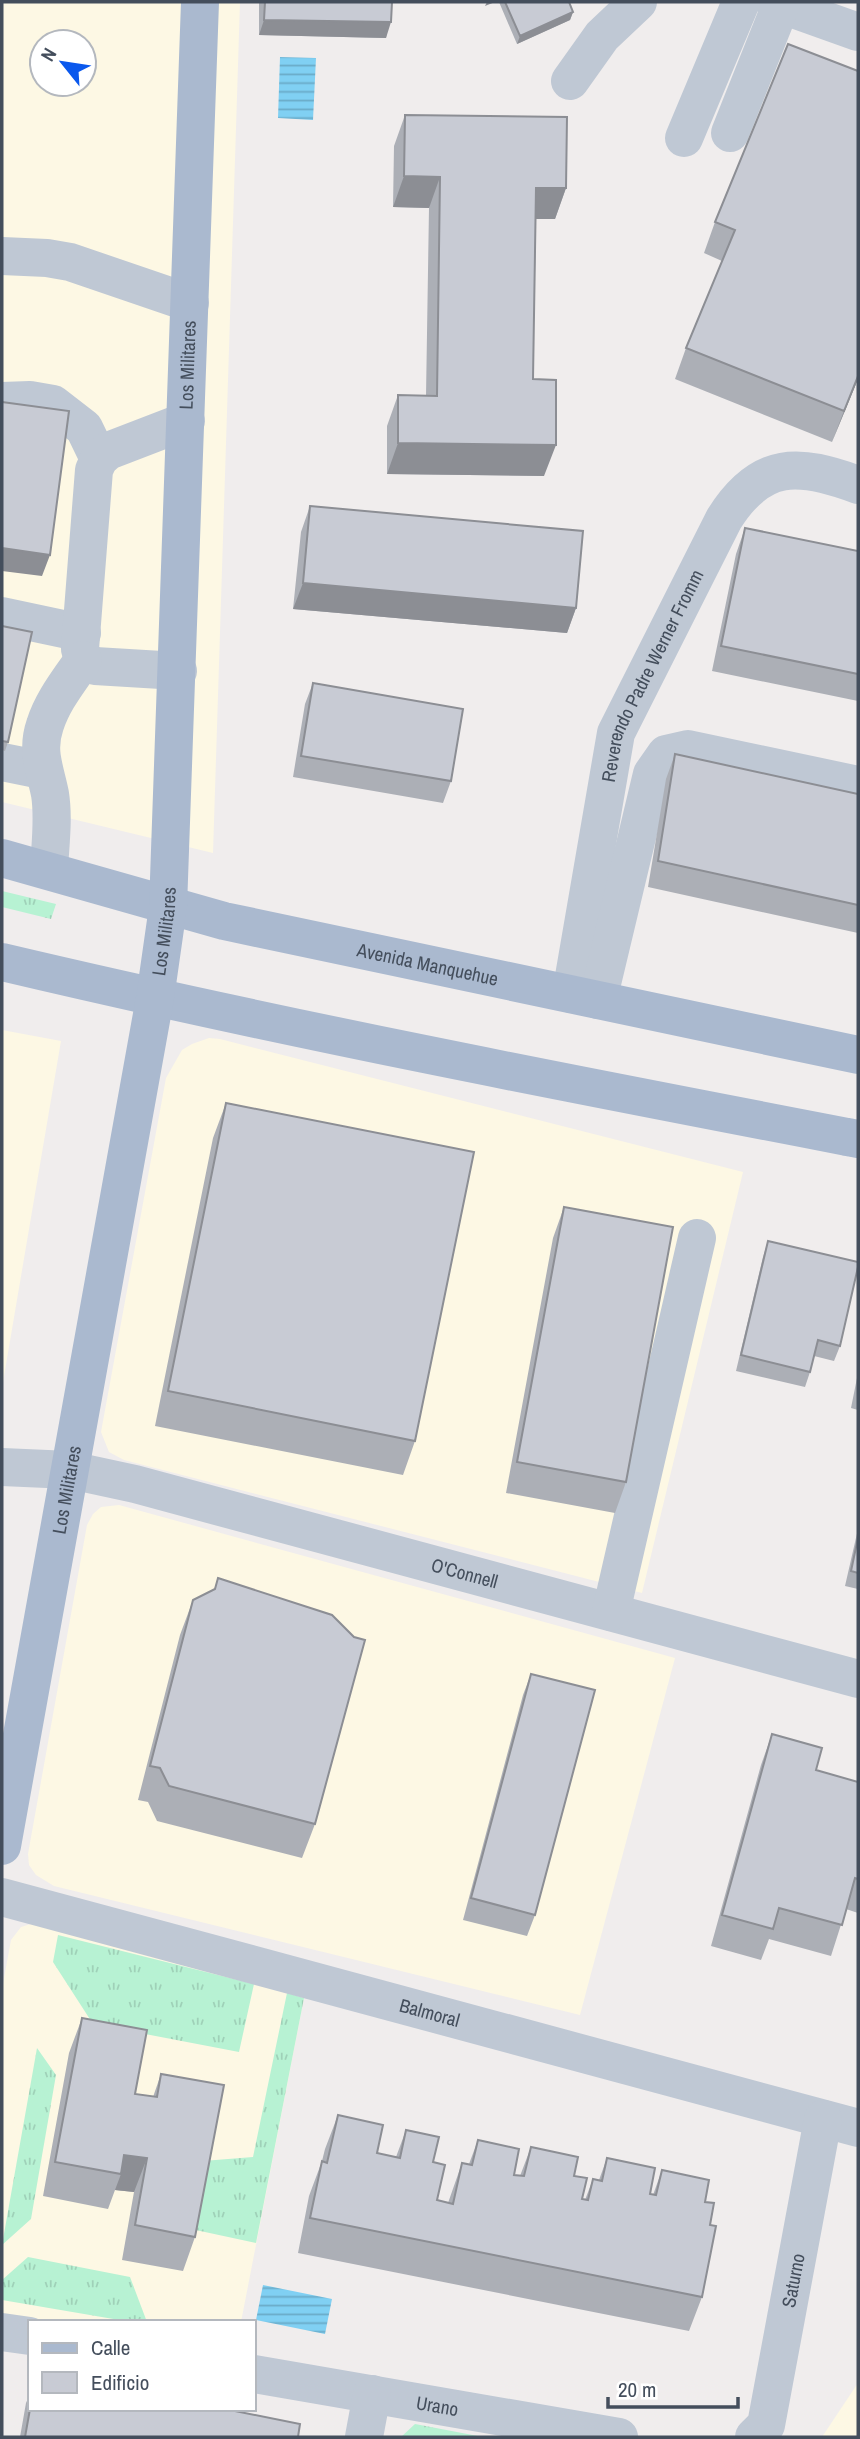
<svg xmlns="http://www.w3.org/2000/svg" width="860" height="2439" font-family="'Archivo Narrow',sans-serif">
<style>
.commercial{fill:#fdf8e4;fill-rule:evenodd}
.grass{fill:url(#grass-tufts)}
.water{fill:url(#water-rules)}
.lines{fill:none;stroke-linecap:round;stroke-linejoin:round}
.minor{stroke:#bfc8d4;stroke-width:38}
.major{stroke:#aab9cf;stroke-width:38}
.wall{fill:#acafb6}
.shaded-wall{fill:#8c8e94}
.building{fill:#c8cbd4;stroke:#8c8e94;stroke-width:2}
.labels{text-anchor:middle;stroke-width:5;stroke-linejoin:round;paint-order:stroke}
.street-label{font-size:19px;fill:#444e5c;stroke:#fff}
</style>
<defs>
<pattern id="grass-tufts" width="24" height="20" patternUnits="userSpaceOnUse" patternTransform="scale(1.75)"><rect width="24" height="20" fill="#b7f2d3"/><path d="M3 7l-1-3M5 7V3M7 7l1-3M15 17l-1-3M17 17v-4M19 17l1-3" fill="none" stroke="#9fd1b8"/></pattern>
<pattern id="water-rules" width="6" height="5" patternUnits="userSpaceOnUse" patternTransform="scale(1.75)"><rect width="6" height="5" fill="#80d0f3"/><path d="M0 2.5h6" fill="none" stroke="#6aabc8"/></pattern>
</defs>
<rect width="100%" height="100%" fill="#f0eded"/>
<path class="commercial" d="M 2,2 L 240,2 L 213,853 L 2,802 ZM 42,42 L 84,42 L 84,84 L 42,84 Z
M 2,1030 L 61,1041 L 2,1388 Z
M 209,1038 L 220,1039 L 743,1172 L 642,1593 L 124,1460 L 109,1452 L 101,1432 L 166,1078 L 182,1050 L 192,1044 Z
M 119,1505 L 675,1658 L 580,2015 L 54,1886 L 36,1875 L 29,1865 L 28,1854 L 87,1525 L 93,1514 L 101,1507 Z
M 34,1923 L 304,1998 L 241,2322 L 42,2322 L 2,2315 L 2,1989 L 11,1940 L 21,1927 Z
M 858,2383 L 858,2437 L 822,2437 Z"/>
<path class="grass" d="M 2,891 L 56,904 L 51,919 L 2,907 Z
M 58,1935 L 254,1984 L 239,2052 L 93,2024 L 53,1962 Z
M 287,1993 L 304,1998 L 256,2243 L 191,2229 L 203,2161 L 253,2157 Z
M 37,2048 L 56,2075 L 31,2219 L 2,2245 Z
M 28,2257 L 130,2277 L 147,2322 L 131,2322 L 2,2300 L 2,2280 Z
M 415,2424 L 483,2437 L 401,2437 Z"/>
<path class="water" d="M 280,57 L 316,58 L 313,120 L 278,118 Z
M 263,2285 L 332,2299 L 325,2334 L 256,2320 Z"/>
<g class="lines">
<g class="minor">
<path d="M 774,2 L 858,32"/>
<path d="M 570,81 L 602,36 L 638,2"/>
<path d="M 730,133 L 781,5"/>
<path d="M 684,138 L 741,2"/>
<path d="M 2,256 L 47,258 L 70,262 L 190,303"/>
<path d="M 2,401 L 30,400 L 53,404 L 84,428 L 99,459"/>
<path d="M 2,616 L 82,633"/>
<path d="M 178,671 L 95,666 L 83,660 L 80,649 L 94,470 L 99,459 L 108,451 L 186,421"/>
<path d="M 2,762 L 42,770"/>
<path d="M 49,870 C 50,846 54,819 50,794 C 45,769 36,751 45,725 C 53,700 69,681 83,660"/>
<path id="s1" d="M 571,994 L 616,733 L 724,519 C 761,460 799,463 858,485"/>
<path d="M 598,1000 L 652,774 L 666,754 L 688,749 L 858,785"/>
<path id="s2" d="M 2,1467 L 70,1470 L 135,1484 L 858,1679"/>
<path d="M 611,1612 L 697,1238"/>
<path id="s3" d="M 2,1897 L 858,2128"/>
<path d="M 2,2332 L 30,2336"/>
<path id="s4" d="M 254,2374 L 619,2437"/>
<path d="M 364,2437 L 372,2394"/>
<path id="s5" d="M 754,2437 L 766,2425 L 823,2119"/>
</g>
<g class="major">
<path id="s6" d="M 2,858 L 224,921 L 858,1055"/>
<path d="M 2,962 C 285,1029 572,1084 858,1139"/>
<path id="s7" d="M 2,1846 L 155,998 L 168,907 L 200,2"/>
</g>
</g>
<path class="wall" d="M 259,2 L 392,2 L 386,38 L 259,35 Z
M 499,2 L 569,2 L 573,12 L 570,20 L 517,44 Z
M 858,71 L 858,379 L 832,442 L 675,379 L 686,348 L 722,261 L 704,253 L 715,222 Z
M 405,115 L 566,188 L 555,219 L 536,219 L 533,379 L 544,476 L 387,474 L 387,426 L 398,395 L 426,396 L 429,208 L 393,207 L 394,146 Z
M 310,506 L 576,608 L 567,633 L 293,609 L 301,532 Z
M 745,528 L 858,551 L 858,701 L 712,671 L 736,554 Z
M 2,626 L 8,742 L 5,751 L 2,750 Z
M 313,683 L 451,781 L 443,803 L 293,777 L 305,704 Z
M 675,754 L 858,794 L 858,933 L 648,887 L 666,779 Z
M 226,1103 L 415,1441 L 403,1475 L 155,1426 L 213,1138 Z
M 564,1207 L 626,1482 L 615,1513 L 506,1493 L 553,1238 Z
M 768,1241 L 840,1346 L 834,1361 L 814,1356 L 810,1372 L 805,1387 L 736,1371 L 763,1257 Z
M 858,1373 L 858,1410 L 851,1408 Z
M 858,1529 L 858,1589 L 845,1586 Z
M 218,1578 L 315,1824 L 302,1858 L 157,1821 L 148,1802 L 138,1800 L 180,1635 L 193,1600 L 214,1590 Z
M 531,1674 L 535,1915 L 527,1936 L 463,1920 L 523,1695 Z
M 772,1734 L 816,1770 L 858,1782 L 858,1913 L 846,1909 L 831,1956 L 769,1939 L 761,1960 L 711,1946 L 761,1765 Z
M 82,2018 L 135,2094 L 153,2097 L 161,2074 L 195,2237 L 183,2271 L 122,2260 L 134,2192 L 115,2190 L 108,2209 L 43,2196 L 69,2053 Z
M 338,2115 L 377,2153 L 396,2157 L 406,2130 L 433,2162 L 437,2200 L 448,2203 L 462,2163 L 469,2164 L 478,2140 L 514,2175 L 520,2176 L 531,2147 L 574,2176 L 582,2199 L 585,2200 L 593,2179 L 599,2180 L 607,2158 L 650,2194 L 653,2195 L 662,2170 L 705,2202 L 710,2225 L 702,2297 L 689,2331 L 298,2253 L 309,2196 L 322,2161 L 325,2149 Z
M 30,2394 L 30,2409 L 298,2437 L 20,2437 L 26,2403 Z"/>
<path class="shaded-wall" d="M 487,2 L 495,2 L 485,6 Z
M 573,12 L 570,20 L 517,44 L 520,36 Z
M 264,20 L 391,22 L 386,38 L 259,35 Z
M 404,176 L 440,177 L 429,208 L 393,207 Z
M 536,188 L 566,188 L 555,219 L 525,219 Z
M 858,376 L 858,379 L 832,442 L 844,411 Z
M 398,443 L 556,445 L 544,476 L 387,474 Z
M 2,548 L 50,555 L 42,576 L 2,571 Z
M 303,583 L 576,608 L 567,633 L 293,609 Z
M 124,2155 L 147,2158 L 134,2192 L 115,2190 L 121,2174 Z"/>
<path class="building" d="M 265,2 L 392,2 L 391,22 L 264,20 Z
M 505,2 L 569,2 L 573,12 L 520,36 Z
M 788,44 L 858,71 L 858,376 L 844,411 L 686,348 L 735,230 L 715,222 Z
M 405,115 L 567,117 L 566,188 L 536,188 L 533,379 L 556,380 L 556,445 L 398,443 L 398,395 L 437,396 L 440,177 L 404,176 Z
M 2,402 L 69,411 L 50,555 L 2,548 Z
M 310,506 L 583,531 L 576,608 L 303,583 Z
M 745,528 L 858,551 L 858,674 L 721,646 Z
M 2,626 L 32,632 L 8,742 L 2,741 Z
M 313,683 L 463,709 L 451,781 L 301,756 Z
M 675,754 L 858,794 L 858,905 L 658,861 Z
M 226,1103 L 474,1152 L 415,1441 L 168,1391 Z
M 564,1207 L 673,1227 L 626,1482 L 517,1462 Z
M 768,1241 L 858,1262 L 858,1267 L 840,1346 L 818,1340 L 810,1372 L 741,1355 Z
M 858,1538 L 858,1573 L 851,1571 Z
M 218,1578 L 332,1615 L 354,1637 L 365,1640 L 315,1824 L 169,1786 L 160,1768 L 150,1766 L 193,1600 L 215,1589 Z
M 531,1674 L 595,1690 L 535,1915 L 471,1898 Z
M 772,1734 L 822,1748 L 816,1770 L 858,1782 L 858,1879 L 855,1878 L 842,1925 L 779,1908 L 773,1929 L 722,1915 Z
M 82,2018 L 147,2030 L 135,2094 L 157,2097 L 161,2074 L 224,2085 L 195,2237 L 135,2225 L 147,2158 L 124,2155 L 121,2174 L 55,2162 Z
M 338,2115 L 383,2125 L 377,2153 L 400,2158 L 406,2130 L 439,2137 L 433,2162 L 445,2165 L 437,2200 L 453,2204 L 462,2163 L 472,2165 L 478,2140 L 519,2149 L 514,2175 L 524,2176 L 531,2147 L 578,2157 L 574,2176 L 587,2178 L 582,2199 L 588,2200 L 593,2179 L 602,2181 L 607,2158 L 655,2168 L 650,2194 L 656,2195 L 662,2170 L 709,2180 L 705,2202 L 714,2203 L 710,2225 L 716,2226 L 702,2297 L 310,2218 L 322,2161 L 327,2163 Z
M 30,2409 L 225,2409 L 300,2424 L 298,2437 L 25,2437 Z"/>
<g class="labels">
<g class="street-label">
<text dy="7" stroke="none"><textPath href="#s7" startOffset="1496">Los Militares</textPath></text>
<text dy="7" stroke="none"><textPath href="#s1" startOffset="331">Reverendo Padre Werner Fromm</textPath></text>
<text dy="7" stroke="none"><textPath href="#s7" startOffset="929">Los Militares</textPath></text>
<text dy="7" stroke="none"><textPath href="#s6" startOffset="439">Avenida Manquehue</textPath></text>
<text dy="7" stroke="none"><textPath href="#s7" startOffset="362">Los Militares</textPath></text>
<text dy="7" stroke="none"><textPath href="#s2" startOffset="476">O'Connell</textPath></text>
<text dy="7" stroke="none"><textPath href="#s3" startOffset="443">Balmoral</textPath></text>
<text dy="7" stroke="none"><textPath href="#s5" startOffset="164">Saturno</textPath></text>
<text dy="7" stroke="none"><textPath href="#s4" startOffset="186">Urano</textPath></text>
</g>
</g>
<rect width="860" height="2439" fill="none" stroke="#444e5c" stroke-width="7"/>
<rect x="28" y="2320" width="228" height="91" fill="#ffffff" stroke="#b4b8be" stroke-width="2"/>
<rect x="42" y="2343" width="35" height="10" fill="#aab9cf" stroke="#b4b8be" stroke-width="2"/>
<text x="91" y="2355" font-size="21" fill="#444e5c">Calle</text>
<rect x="42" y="2372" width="35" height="21" fill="#c8cbd4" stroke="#b4b8be" stroke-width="2"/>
<text x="91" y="2390" font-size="21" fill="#444e5c">Edificio</text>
<g transform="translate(63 63) rotate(300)"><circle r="33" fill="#ffffff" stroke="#b4b8be" stroke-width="2"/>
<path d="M0-5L12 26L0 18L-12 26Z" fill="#0a58ed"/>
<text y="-10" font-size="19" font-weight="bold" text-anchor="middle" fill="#444e5c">N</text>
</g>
<path d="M608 2397v10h130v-10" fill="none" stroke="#444e5c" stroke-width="3.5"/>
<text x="618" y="2397" font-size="21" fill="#444e5c" stroke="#ffffff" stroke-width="5" paint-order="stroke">20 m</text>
</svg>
